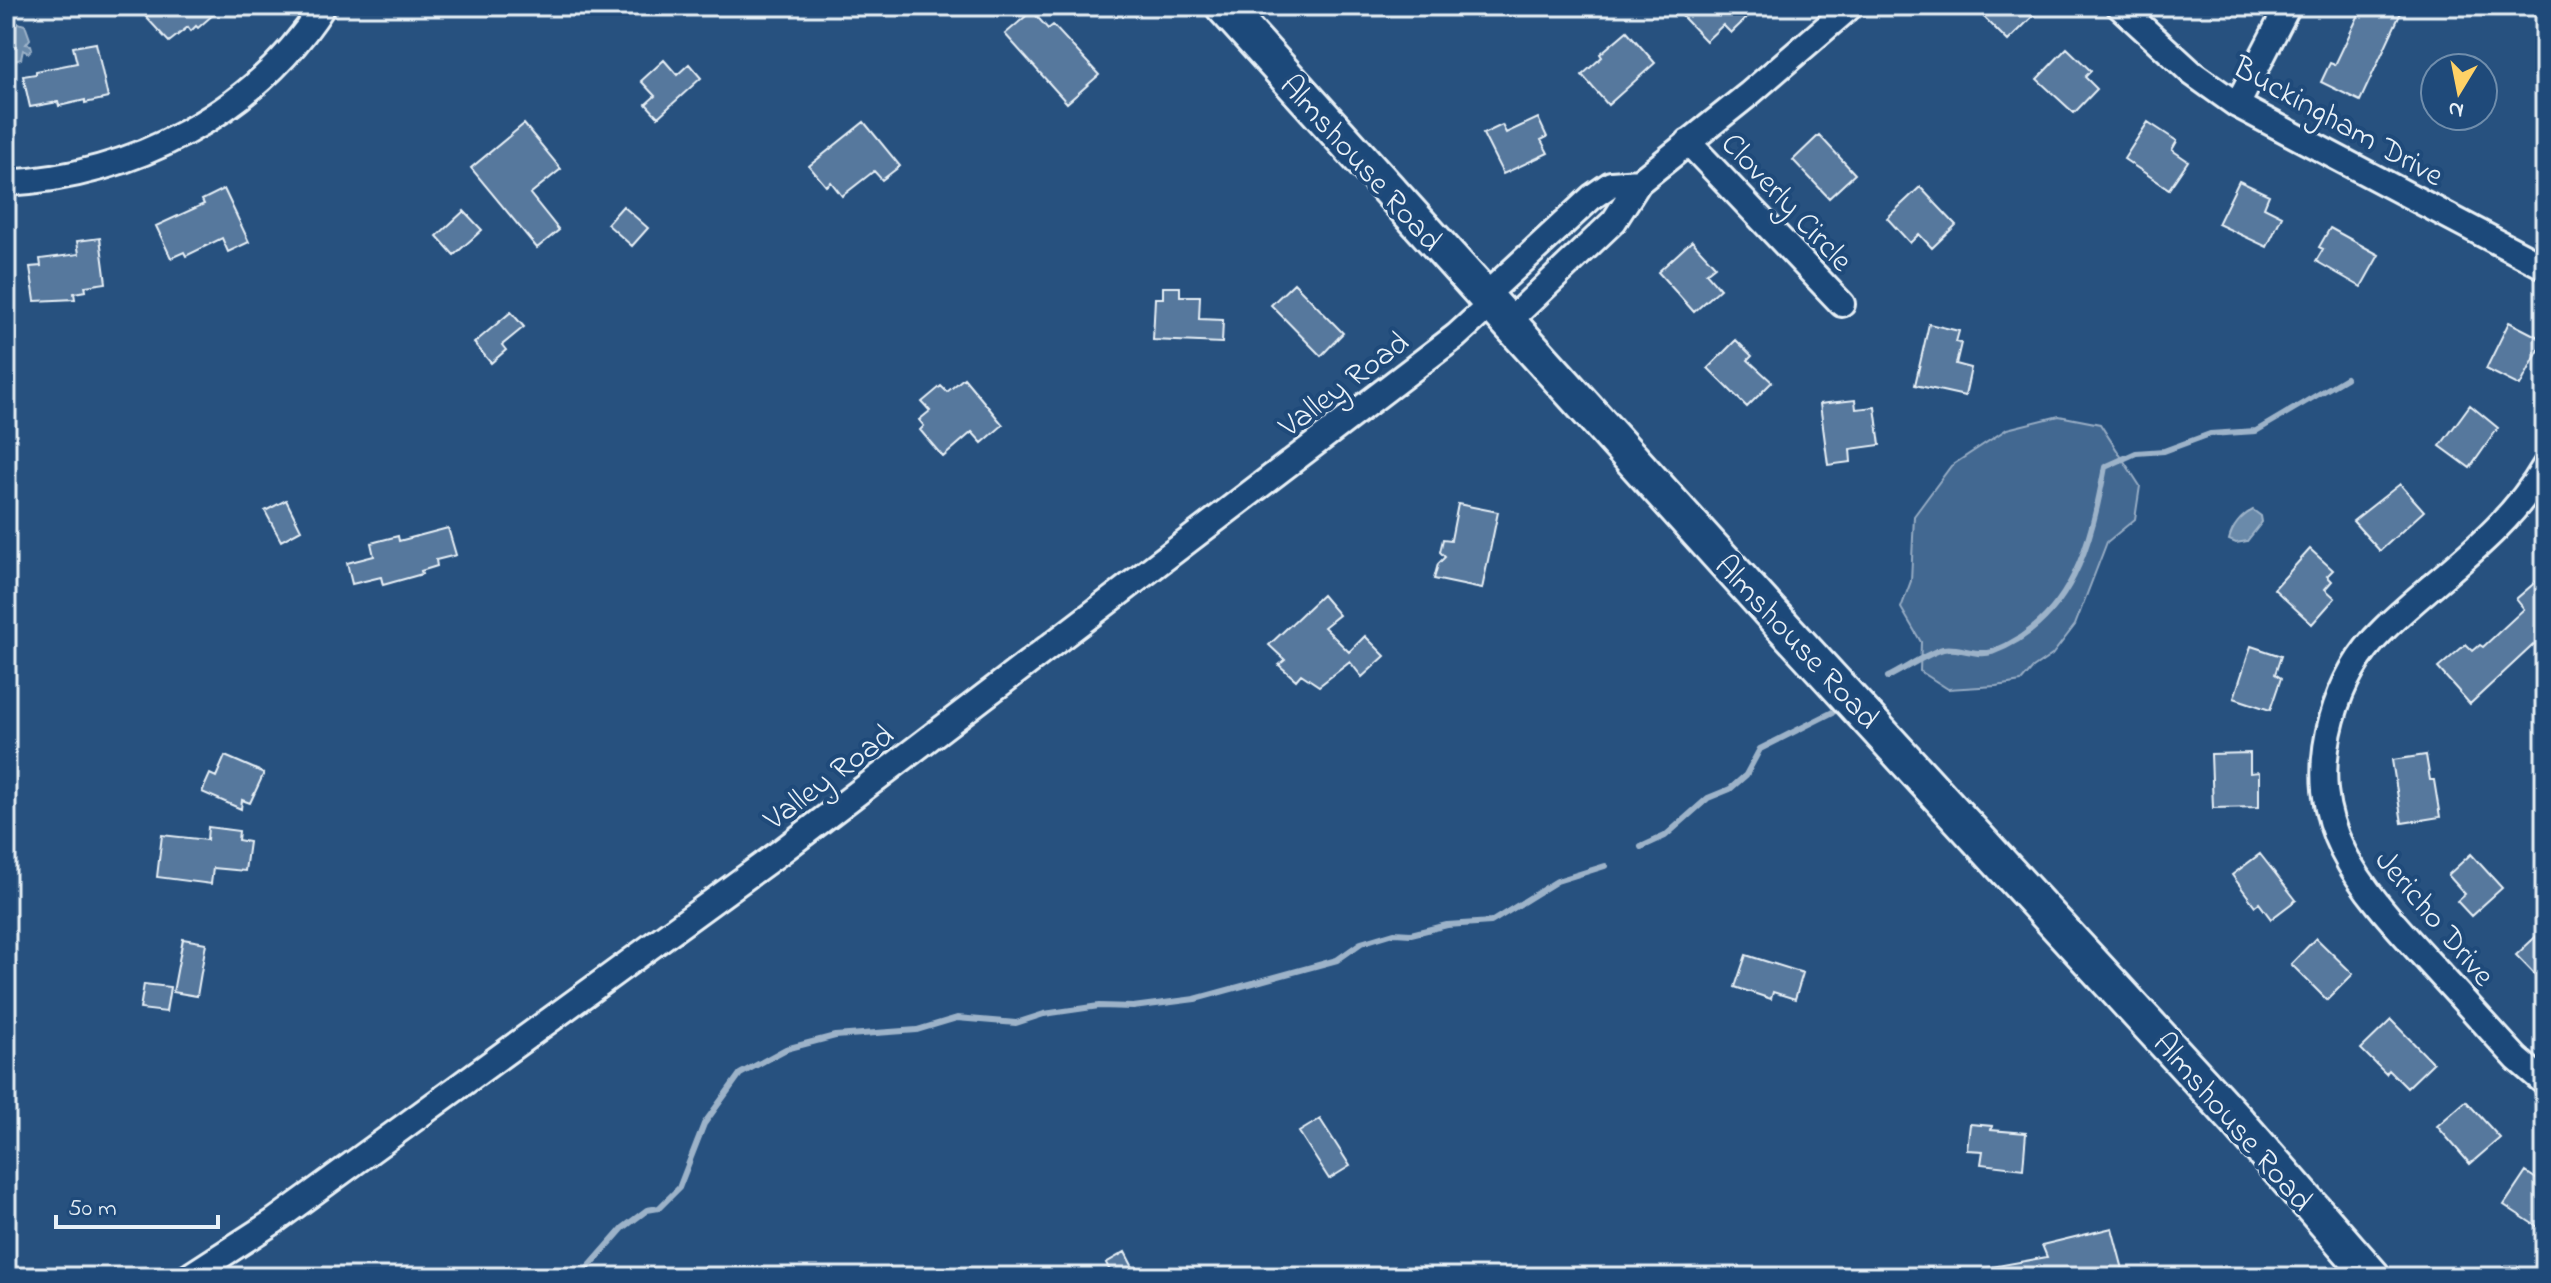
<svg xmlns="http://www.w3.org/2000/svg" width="2551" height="1283" font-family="'Indie Flower',sans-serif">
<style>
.green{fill:#436891;stroke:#96acc4;stroke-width:2}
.water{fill:#6b8aaa;stroke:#9db3c9;stroke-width:2}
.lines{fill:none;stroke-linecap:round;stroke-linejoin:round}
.stream{stroke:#9db3c9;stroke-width:6}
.building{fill:#57789d;stroke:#e8f1f8;stroke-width:2}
.minor-casing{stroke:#e8f1f8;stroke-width:30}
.secondary-casing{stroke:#e8f1f8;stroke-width:40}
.minor{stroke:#1f4a7a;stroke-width:24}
.secondary{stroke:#1f4a7a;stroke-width:34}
.labels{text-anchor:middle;stroke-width:8;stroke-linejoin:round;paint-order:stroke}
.street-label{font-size:32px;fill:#e8f1f8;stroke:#1f4a7a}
</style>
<rect width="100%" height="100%" fill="#27517f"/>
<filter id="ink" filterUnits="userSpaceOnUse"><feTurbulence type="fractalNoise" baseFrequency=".0125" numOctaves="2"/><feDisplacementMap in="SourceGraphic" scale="16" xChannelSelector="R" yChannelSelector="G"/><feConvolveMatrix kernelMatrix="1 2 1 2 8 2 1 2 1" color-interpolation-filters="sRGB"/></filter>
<g filter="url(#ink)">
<path class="green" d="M 2059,416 L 2100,424 L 2140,486 L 2135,519 L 2107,542 L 2075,625 L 2052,655 L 2033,668 L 2021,682 L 1996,686 L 1948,689 L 1920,671 L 1921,642 L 1901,608 L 1911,581 L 1914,516 L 1951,466 L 2007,429 Z"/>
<path class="water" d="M 18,23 L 25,25 L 30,39 L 26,44 L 31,45 L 32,49 L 28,53 L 23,50 L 21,59 L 12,62 L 6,58 C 6,43 4,31 18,23 Z
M 2253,510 L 2261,516 L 2262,522 L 2247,541 L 2236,543 L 2229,540 C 2232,527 2241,516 2253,510 Z"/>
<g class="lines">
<path class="stream" d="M 1888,677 C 1905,669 1925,654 1943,649 C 1958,646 1977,657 1992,652 C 2073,621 2091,542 2105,467 L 2136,453 L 2164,451 L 2210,434 L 2256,431 L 2346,378
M 1641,847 L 1665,836 L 1708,798 L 1730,789 L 1746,775 L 1760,749 L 1835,711
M 580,1277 L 623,1228 L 647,1210 L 659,1208 L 679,1188 L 704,1124 L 740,1074 L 786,1049 L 835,1036 L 917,1030 L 957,1018 L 1016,1023 L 1044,1014 L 1099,1006 L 1133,1007 L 1195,999 L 1337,960 L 1361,943 L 1394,933 L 1411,934 L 1447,925 L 1491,922 L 1557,881 L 1605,866"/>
</g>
<path class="building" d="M 159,6 L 223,6 L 198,28 L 196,26 L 191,31 L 188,27 L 169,42 L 146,17 Z
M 1692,6 L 1759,6 L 1731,33 L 1723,25 L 1706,41 L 1682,16 Z
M 1973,6 L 2043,6 L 2008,41 Z
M 2363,6 L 2404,6 L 2360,101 L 2321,82 L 2330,63 L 2335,65 Z
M 1032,11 L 1048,29 L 1053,25 L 1099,75 L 1067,103 L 1005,34 Z
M 1627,31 L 1655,63 L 1608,105 L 1582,75 L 1602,57 L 1600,54 Z
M 96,43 L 108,98 L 85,103 L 85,100 L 59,106 L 58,102 L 30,107 L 23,76 L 36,74 L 36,71 L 77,63 L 73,47 Z
M 2067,48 L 2091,71 L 2085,77 L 2097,89 L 2074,113 L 2037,79 Z
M 664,60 L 677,75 L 689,64 L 701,78 L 658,117 L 646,104 L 655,96 L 641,81 Z
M 1538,118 L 1547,137 L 1541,140 L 1548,153 L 1503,174 L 1483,134 L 1502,125 L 1506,133 Z
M 864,122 L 900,166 L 882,180 L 874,171 L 842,196 L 831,182 L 826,186 L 809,166 Z
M 2148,122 L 2177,141 L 2172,150 L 2188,161 L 2169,189 L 2124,159 Z
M 524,124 L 561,169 L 530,194 L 559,230 L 537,248 L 471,168 Z
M 1819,135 L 1855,174 L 1829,198 L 1793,160 Z
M 2239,181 L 2269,195 L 2264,207 L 2282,216 L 2267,247 L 2218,224 Z
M 1920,187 L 1956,225 L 1932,248 L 1919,234 L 1910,243 L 1887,218 Z
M 224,189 L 249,242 L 228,252 L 222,238 L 186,256 L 184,252 L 171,258 L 156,226 L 204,204 L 202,200 Z
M 623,206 L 648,228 L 632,246 L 607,224 Z
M 464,211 L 482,230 L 454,255 L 437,236 Z
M 2330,228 L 2379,255 L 2361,287 L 2316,261 L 2323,249 L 2319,247 Z
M 100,238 L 106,283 L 85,286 L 86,291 L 74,293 L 75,299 L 35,301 L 30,267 L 41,266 L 40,259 L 79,254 L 77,241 Z
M 1692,241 L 1715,266 L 1706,273 L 1720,289 L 1694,312 L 1658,272 Z
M 1294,283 L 1343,333 L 1321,356 L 1271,305 Z
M 1163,287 L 1180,287 L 1180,296 L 1200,296 L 1199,319 L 1223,320 L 1222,343 L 1153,340 L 1155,298 L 1163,298 Z
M 511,312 L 524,327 L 502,345 L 506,350 L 491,363 L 474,343 Z
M 2509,322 L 2544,340 L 2520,386 L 2486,369 Z
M 1929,324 L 1959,331 L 1956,342 L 1961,343 L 1956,364 L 1971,368 L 1965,396 L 1915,385 Z
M 1736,340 L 1752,356 L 1748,360 L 1772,382 L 1747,407 L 1708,368 Z
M 964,378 L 1003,425 L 982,443 L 972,432 L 943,457 L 920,430 L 924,426 L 919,420 L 930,411 L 922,402 L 941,386 L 947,392 Z
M 1855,400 L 1856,409 L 1875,407 L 1880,445 L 1850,449 L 1851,462 L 1828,465 L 1820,404 Z
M 2470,405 L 2498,428 L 2470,468 L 2440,446 Z
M 2400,484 L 2424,511 L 2380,551 L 2353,521 Z
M 286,500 L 301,530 L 281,541 L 265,511 Z
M 1458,504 L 1498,512 L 1482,589 L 1434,579 L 1438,564 L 1445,557 L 1440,552 L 1443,539 L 1451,540 Z
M 448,528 L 456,555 L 436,560 L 437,566 L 421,571 L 422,574 L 383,585 L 381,577 L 352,584 L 347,563 L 374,556 L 371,543 L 398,536 L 399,541 Z
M 2310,549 L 2333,570 L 2327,576 L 2332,581 L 2325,589 L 2335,598 L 2312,624 L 2274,589 Z
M 2545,574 L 2545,634 L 2470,704 L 2438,668 L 2466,644 L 2473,651 L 2480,645 L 2483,647 L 2524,609 L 2516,599 Z
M 1322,595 L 1339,615 L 1324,627 L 1349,652 L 1365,636 L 1385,656 L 1362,677 L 1350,662 L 1319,686 L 1301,674 L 1296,680 L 1279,665 L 1285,660 L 1269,645 Z
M 2251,646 L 2281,656 L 2275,674 L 2281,678 L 2270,710 L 2234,698 Z
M 2250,753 L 2250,773 L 2259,772 L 2259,807 L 2213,808 L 2211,754 Z
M 2426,755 L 2430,780 L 2434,780 L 2440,817 L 2402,823 L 2392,760 Z
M 225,756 L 264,773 L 250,803 L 242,800 L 241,809 L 202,792 L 210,774 L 216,777 Z
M 208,827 L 239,831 L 238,840 L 249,842 L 245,871 L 213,868 L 211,884 L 157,877 L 162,835 L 207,840 Z
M 2260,854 L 2296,900 L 2271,919 L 2259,903 L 2255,906 L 2232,875 Z
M 2471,854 L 2502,888 L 2471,916 L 2457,901 L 2465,894 L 2448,875 Z
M 2545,928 L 2545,985 L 2516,955 Z
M 2316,938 L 2353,974 L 2327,1000 L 2291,964 Z
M 183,939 L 206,943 L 197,996 L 173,992 Z
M 1746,955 L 1803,973 L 1795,999 L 1773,992 L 1771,999 L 1735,987 Z
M 144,984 L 170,987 L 166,1012 L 140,1009 Z
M 2391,1020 L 2433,1063 L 2407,1088 L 2389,1070 L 2386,1074 L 2361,1049 Z
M 2466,1101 L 2500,1138 L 2470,1164 L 2437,1126 Z
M 1320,1119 L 1350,1166 L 1329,1179 L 1299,1132 Z
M 1970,1124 L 1992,1126 L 1991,1130 L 2026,1133 L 2023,1169 L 1981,1164 L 1983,1151 L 1967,1150 Z
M 2526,1172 L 2545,1185 L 2545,1232 L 2504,1205 Z
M 2112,1228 L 2125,1277 L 1987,1277 L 1986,1268 L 2047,1257 L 2042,1245 Z
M 1125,1252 L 1138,1277 L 1113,1277 L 1106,1263 Z"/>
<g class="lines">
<g class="minor-casing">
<path id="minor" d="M 2119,6 L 2192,73 L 2237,105 L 2545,267
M 2237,105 L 2288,6
M 1688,142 L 1842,304
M 6,183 C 132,176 254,114 323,6
M 1484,297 L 1592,197 L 1611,184 L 1639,182
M 1507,323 L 1614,221 L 1639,182 L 1749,94 L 1851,6
M 2545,466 C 2506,534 2438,576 2383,630 C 2358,654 2341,686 2332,719 C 2303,826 2360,887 2427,960 C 2457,993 2487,1026 2517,1059 L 2545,1083
M 188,1277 L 273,1222 L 779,853 L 1456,336 L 1491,304"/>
</g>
<g class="secondary-casing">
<path id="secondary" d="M 1223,6 L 1780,623 L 2237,1121 L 2373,1277"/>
</g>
<use href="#minor" class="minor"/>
<use href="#secondary" class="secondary"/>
</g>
</g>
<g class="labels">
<g class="street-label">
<text transform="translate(2339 120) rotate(29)" y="11">Buckingham Drive</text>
<text transform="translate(1362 162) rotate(48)" y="11">Almshouse Road</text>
<text transform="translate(1788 201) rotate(47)" y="11">Cloverly Circle</text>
<text transform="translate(1343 383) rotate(-37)" y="11">Valley Road</text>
<text transform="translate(1798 641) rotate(47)" y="11">Almshouse Road</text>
<text transform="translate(828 776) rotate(-37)" y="11">Valley Road</text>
<text transform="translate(2436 917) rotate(50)" y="11">Jericho Drive</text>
<text transform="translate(2234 1121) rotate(49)" y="11">Almshouse Road</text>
</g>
</g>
<rect width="2551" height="1283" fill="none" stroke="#1f4a7a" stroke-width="32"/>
<rect x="16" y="16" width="2519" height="1251" fill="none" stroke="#e8f1f8" stroke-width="3" filter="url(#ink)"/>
<g transform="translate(2459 92) rotate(190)"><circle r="38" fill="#1f4a7a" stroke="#6f8dac" stroke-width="2"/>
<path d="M0-6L14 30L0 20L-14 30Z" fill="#ffd166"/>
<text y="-12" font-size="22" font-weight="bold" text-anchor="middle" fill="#e8f1f8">N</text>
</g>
<path d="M56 1215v12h162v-12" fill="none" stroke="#e8f1f8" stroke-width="4"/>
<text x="68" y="1215" font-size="24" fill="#e8f1f8" stroke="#1f4a7a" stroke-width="6" paint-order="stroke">50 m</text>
</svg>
